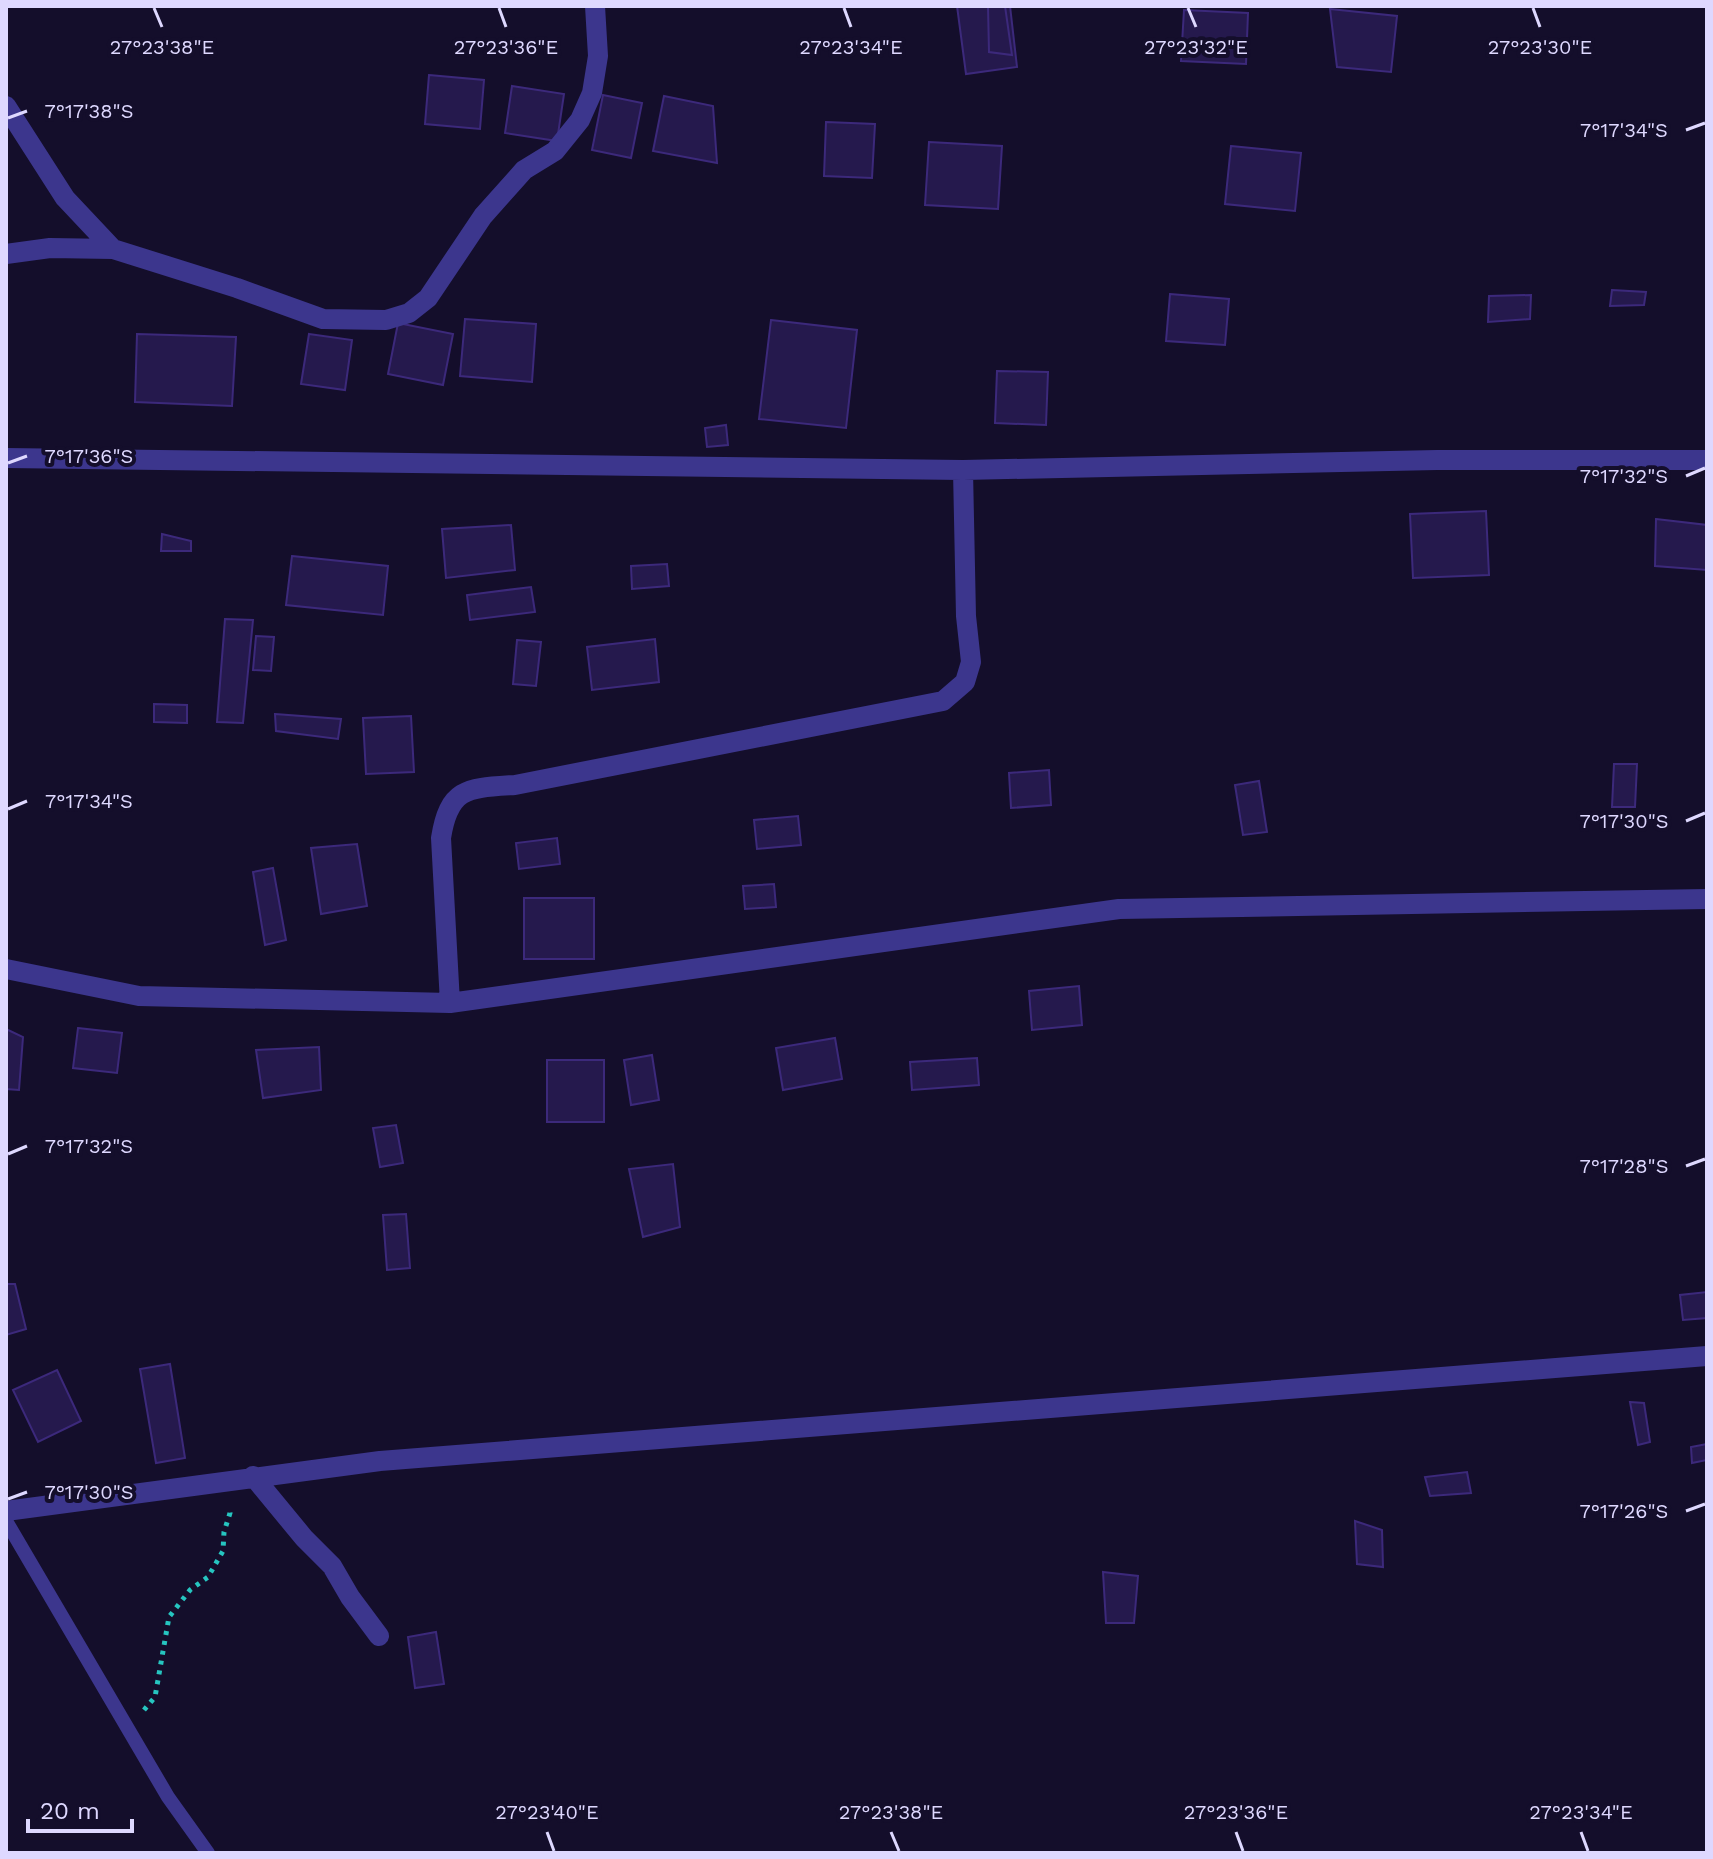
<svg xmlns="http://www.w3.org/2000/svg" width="1713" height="1859" font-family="'Work Sans',sans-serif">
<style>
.building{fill:#25194d;stroke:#3c297b;stroke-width:2}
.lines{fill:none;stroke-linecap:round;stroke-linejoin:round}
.path{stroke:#26c5c0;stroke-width:5;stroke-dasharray:4 6;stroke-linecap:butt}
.lane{stroke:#3c368d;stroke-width:14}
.street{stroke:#3c368d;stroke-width:20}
.ticks{fill:none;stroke:#ded8ff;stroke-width:3}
.ticks-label{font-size:20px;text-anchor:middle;fill:#ded8ff;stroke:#140e2b;stroke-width:8;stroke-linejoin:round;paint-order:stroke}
</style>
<rect width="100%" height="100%" fill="#140e2b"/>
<path class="building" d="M 957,6 L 1010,6 L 1017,67 L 966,74 Z
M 988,6 L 1005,6 L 1012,55 L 989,52 Z
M 1330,9 L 1397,16 L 1391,72 L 1337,67 Z
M 1184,10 L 1248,13 L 1246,64 L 1181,61 Z
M 429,75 L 484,80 L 480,129 L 425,124 Z
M 512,86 L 564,94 L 557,141 L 505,133 Z
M 603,95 L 642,103 L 631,158 L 592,150 Z
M 664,96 L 713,106 L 717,163 L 653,151 Z
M 826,122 L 875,124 L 872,178 L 824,176 Z
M 929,142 L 1002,146 L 998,209 L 925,205 Z
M 1231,146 L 1301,153 L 1295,211 L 1225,204 Z
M 1612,290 L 1646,292 L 1644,305 L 1610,306 Z
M 1170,294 L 1229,299 L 1225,345 L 1166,341 Z
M 1531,295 L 1530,319 L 1488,322 L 1489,296 Z
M 465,319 L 536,324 L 532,382 L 460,376 Z
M 771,320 L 857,330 L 846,428 L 759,419 Z
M 398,323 L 453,334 L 443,385 L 388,374 Z
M 137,334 L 236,337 L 232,406 L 135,402 Z
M 309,334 L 352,340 L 345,390 L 301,384 Z
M 997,371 L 1048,372 L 1046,425 L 995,423 Z
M 726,425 L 728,445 L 707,447 L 705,428 Z
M 1486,511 L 1489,575 L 1413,578 L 1410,514 Z
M 1656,519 L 1707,525 L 1707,570 L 1655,566 Z
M 511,525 L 515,570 L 446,578 L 442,529 Z
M 162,534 L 191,541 L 191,551 L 161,551 Z
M 292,556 L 388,566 L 383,615 L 286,605 Z
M 667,564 L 669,586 L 632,589 L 631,566 Z
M 531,587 L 535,612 L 470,620 L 467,595 Z
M 225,619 L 253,620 L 243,723 L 217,722 Z
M 256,636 L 274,637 L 271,671 L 253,670 Z
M 655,639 L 659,682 L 592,690 L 587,647 Z
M 517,640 L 541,642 L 536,686 L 513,684 Z
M 154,704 L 187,705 L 187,723 L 154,722 Z
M 275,714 L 341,719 L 338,739 L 276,731 Z
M 411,716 L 414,772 L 366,774 L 363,718 Z
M 1614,764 L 1637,764 L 1635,807 L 1612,807 Z
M 1049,770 L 1051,805 L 1011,808 L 1009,773 Z
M 1259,781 L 1267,832 L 1243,835 L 1235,785 Z
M 798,816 L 801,845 L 757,849 L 754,820 Z
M 557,838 L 560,864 L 519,869 L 516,843 Z
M 357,844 L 367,906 L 321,914 L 311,848 Z
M 273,868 L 286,940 L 265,945 L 253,872 Z
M 774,884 L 776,907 L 745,909 L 743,886 Z
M 524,898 L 594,898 L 594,959 L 524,959 Z
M 1079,986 L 1082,1025 L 1032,1030 L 1029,991 Z
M 78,1028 L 122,1033 L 117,1073 L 73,1068 Z
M 6,1029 L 23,1037 L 19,1090 L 6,1089 Z
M 835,1038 L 842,1079 L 783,1090 L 776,1048 Z
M 319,1047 L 321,1090 L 263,1098 L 256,1050 Z
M 652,1055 L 659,1100 L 631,1105 L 624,1060 Z
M 977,1058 L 979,1085 L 912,1090 L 910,1062 Z
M 547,1060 L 604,1060 L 604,1122 L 547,1122 Z
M 396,1125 L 403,1163 L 380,1167 L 373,1128 Z
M 673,1164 L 680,1227 L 643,1237 L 629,1169 Z
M 406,1214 L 410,1268 L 387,1270 L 383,1215 Z
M 6,1284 L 15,1284 L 26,1329 L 6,1335 Z
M 1707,1292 L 1707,1318 L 1683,1320 L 1680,1295 Z
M 170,1364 L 185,1458 L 156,1463 L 140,1369 Z
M 57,1370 L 81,1421 L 38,1442 L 13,1390 Z
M 1630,1402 L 1644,1403 L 1650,1442 L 1638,1445 Z
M 1707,1444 L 1707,1460 L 1692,1463 L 1691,1447 Z
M 1467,1472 L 1471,1493 L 1430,1496 L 1425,1477 Z
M 1355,1521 L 1382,1530 L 1383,1567 L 1357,1564 Z
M 1103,1572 L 1138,1576 L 1134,1623 L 1106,1623 Z
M 436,1632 L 444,1684 L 415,1688 L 408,1637 Z"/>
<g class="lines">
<path class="path" d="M 144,1710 L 155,1697 L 169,1617 L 190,1590 L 208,1577 L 223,1551 L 224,1532 L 230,1513 L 229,1507"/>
<path class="lane" d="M 6,1521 L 168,1797 L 208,1853"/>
<path class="street" d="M 6,106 L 65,198 L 113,249
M 6,254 L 50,248 L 113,249 L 237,288 L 323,319 L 386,320 L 409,313 L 428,298 L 483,216 L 524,170 L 555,151 L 580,120 L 592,93 L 598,56 L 595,6
M 6,458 L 963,470 L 1437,460 L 1707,460
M 6,969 L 139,996 L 450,1003 L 1119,909 L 1707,899
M 450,1003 L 441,838 C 449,787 468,788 515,785 L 943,701 L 965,682 L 971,662 L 966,616 L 963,470
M 253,1476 L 304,1538 L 332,1566 L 350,1597 L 379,1636
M 6,1511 L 380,1461 L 1707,1356"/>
</g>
<path class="ticks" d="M 154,8 L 162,27M 499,8 L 506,27M 844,8 L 851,27M 1188,8 L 1196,27M 1533,8 L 1540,27M 8,118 L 27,111M 1686,130 L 1705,123M 8,463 L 27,456M 1686,476 L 1705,468M 8,809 L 27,801M 1686,821 L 1705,813M 8,1154 L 27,1146M 1686,1166 L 1705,1159M 8,1499 L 27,1492M 1686,1511 L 1705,1504M 547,1832 L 554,1851M 891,1832 L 899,1851M 1236,1832 L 1243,1851M 1581,1832 L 1588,1851"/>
<g class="ticks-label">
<text x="162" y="54">27°23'38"E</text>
<text x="506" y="54">27°23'36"E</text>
<text x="851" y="54">27°23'34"E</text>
<text x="1196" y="54">27°23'32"E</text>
<text x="1540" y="54">27°23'30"E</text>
<text x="89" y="118">7°17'38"S</text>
<text x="1624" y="137">7°17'34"S</text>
<text x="89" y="463">7°17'36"S</text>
<text x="1624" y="483">7°17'32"S</text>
<text x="89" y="808">7°17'34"S</text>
<text x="1624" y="828">7°17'30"S</text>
<text x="89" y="1153">7°17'32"S</text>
<text x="1624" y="1173">7°17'28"S</text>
<text x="89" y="1499">7°17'30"S</text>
<text x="1624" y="1518">7°17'26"S</text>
<text x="547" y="1819">27°23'40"E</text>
<text x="891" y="1819">27°23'38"E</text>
<text x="1236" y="1819">27°23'36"E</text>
<text x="1581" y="1819">27°23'34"E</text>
</g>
<rect width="1713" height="1859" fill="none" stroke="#ded8ff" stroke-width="16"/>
<path d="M28 1819v12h104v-12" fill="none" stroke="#ded8ff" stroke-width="4"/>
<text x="40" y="1819" font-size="24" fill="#ded8ff" stroke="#140e2b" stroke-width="6" paint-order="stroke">20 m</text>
</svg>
